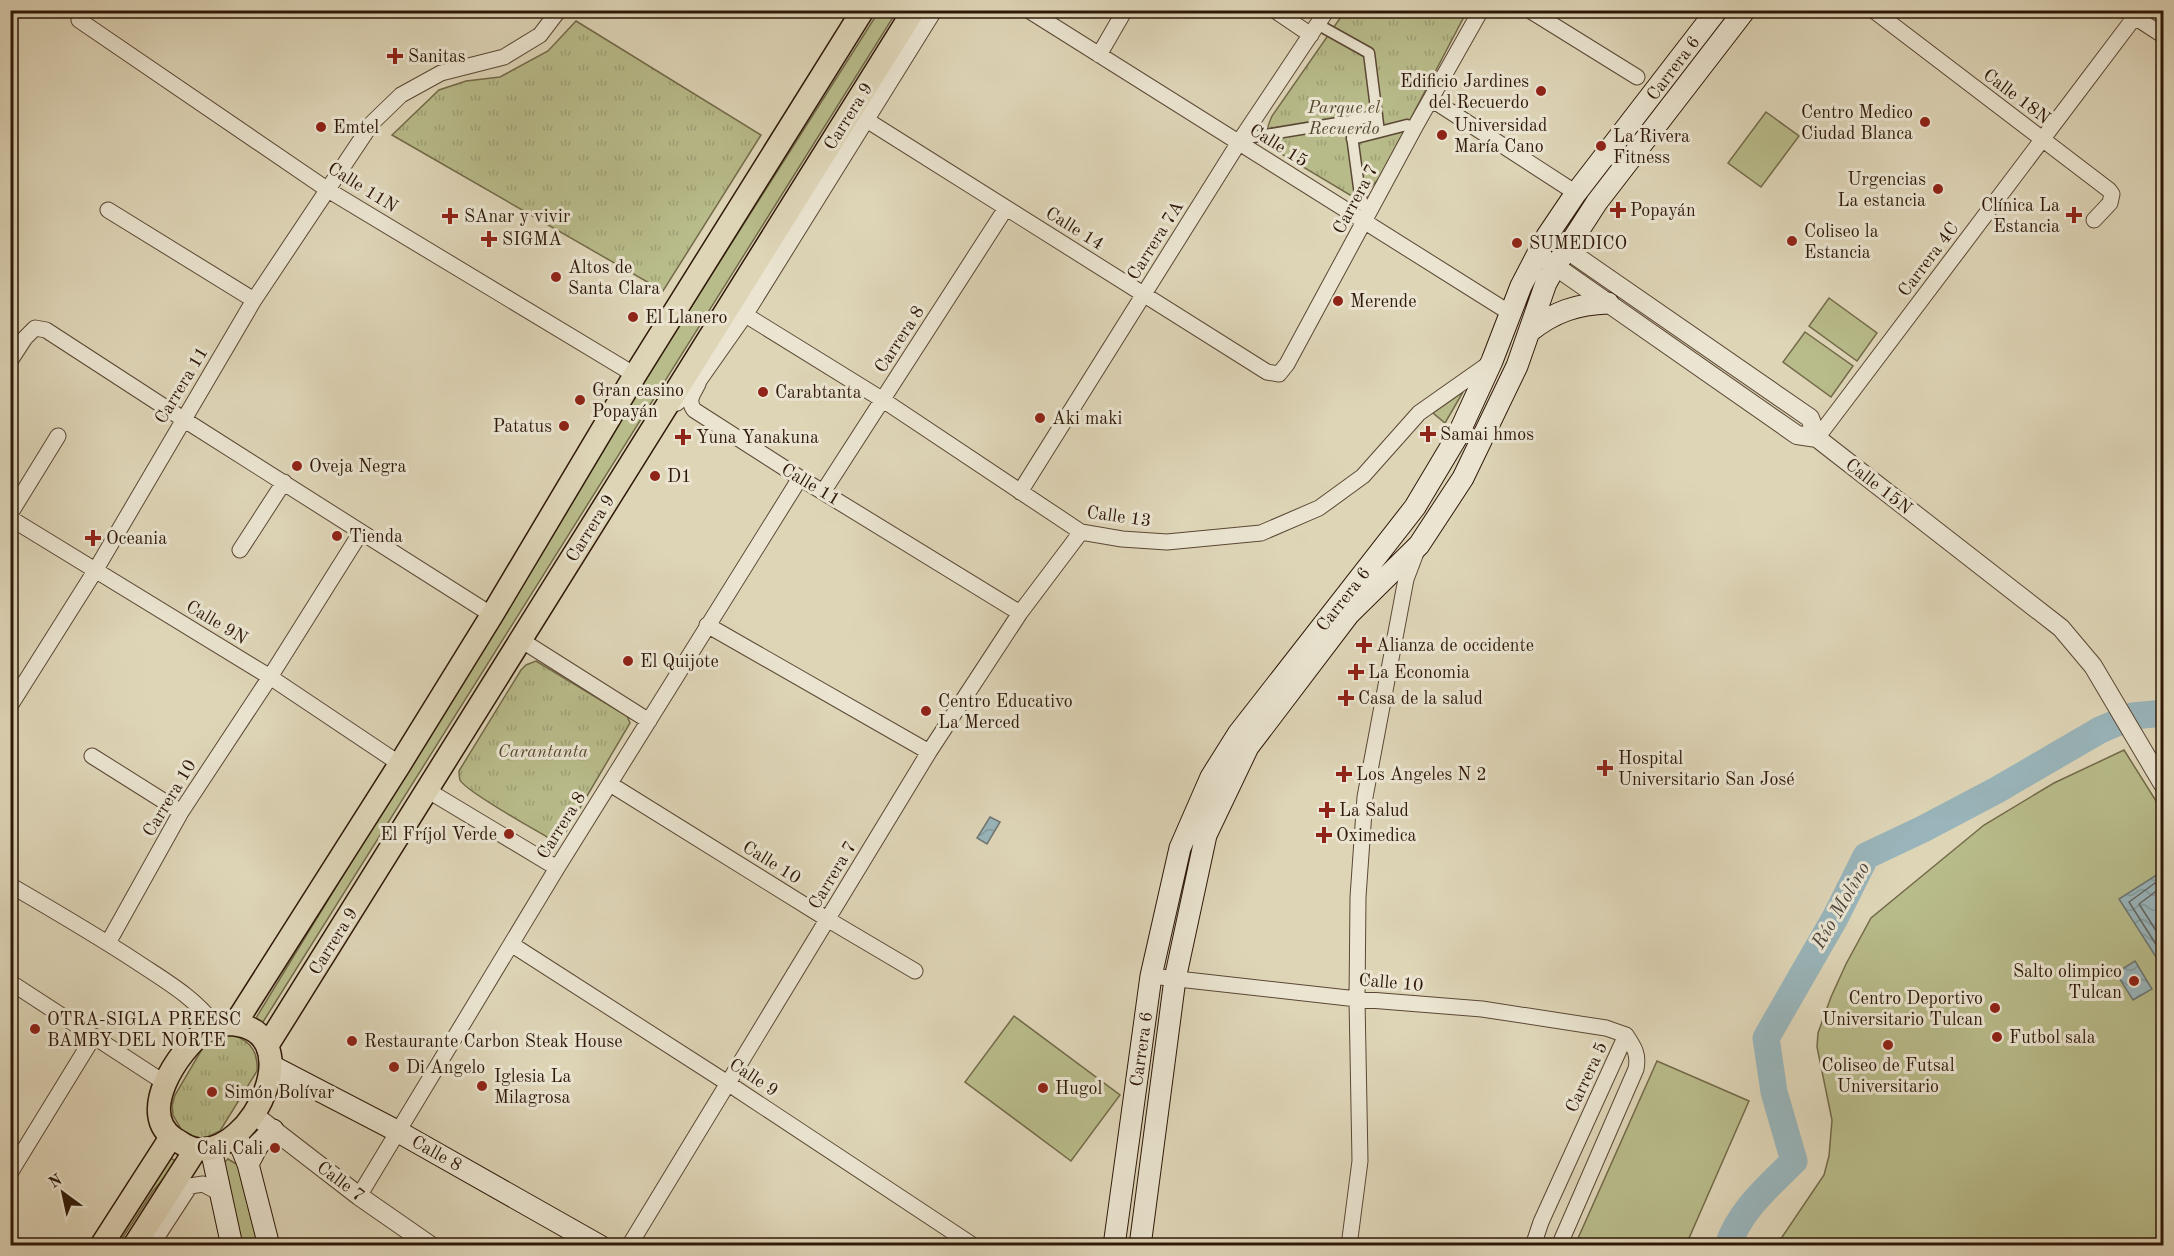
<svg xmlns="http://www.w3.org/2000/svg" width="2174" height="1256" font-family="'Old Standard TT',serif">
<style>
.green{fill:#b8bb8a;stroke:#736a49;stroke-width:1.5}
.park{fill:url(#park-tufts);stroke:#736a49;stroke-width:1.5}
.water{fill:url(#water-waves);stroke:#6e7673;stroke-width:1.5}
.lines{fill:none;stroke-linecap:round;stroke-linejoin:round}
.shore{stroke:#646662;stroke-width:1.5}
.river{stroke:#99b5bb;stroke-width:27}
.pedestrian-casing{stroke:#5a4734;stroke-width:13}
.minor-casing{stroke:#5a4734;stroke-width:17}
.tertiary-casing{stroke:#5a4734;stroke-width:20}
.secondary-casing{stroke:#2e1808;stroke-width:23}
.primary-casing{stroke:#2e1808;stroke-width:25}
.pedestrian{stroke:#eae4d0;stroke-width:10}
.minor{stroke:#eae4d0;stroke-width:15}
.tertiary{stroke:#eae4d0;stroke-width:18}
.secondary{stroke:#eae4d0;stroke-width:21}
.primary{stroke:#ded5b7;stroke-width:22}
.poi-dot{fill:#8f2418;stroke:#eae4d0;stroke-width:2}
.labels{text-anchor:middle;stroke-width:6;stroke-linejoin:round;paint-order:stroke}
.poi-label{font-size:18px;fill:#2e1808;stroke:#eae4d0;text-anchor:start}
.street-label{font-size:18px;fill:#2e1808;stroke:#eae4d0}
.park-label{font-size:18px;font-style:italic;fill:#57492f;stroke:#eae4d0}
.water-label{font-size:20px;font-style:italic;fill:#4e473e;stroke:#eae4d0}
</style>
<defs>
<pattern id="park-tufts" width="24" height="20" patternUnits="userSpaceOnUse" patternTransform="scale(1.5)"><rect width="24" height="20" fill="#b8bb8a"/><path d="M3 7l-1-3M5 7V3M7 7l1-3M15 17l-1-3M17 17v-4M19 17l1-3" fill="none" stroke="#9ea076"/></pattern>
<pattern id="water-waves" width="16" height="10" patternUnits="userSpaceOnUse" patternTransform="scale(1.5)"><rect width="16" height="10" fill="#99b5bb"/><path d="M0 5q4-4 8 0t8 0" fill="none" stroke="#849b9f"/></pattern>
</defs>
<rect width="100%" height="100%" fill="#ded5b7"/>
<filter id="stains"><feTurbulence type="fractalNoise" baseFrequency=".00333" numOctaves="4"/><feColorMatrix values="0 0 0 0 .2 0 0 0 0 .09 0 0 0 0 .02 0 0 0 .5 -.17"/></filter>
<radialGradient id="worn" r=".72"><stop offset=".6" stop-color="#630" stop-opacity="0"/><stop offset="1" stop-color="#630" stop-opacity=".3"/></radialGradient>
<path class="green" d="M 879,11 L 897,11 L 263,1022 L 256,1018 L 658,359 Z
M 1708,38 L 1587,198 L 1566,232 L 1562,230 L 1570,217 Z
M 1766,112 L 1799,136 L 1761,187 L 1728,163 Z
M 1829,298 L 1877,333 L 1857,361 L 1809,326 Z
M 1805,332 L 1853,366 L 1831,397 L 1783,362 Z
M 1463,392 L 1445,423 L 1433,413 Z
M 2124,750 L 2163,812 L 2163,1245 L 1776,1246 L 1824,1175 L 1829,1156 L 1832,1120 L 1817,1047 L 1818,1033 L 1831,997 L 1846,964 L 1871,918 L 1984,825 L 2054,783 Z
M 1014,1016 L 1120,1095 L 1071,1161 L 965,1082 Z
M 1657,1061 L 1749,1101 L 1686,1245 L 1575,1245 Z
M 164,1155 L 178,1162 L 153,1191 L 118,1245 L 107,1246 Z
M 228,1159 L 238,1165 L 264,1245 L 241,1245 L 219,1167 Z"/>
<path class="park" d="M 1345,11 L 1467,11 L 1380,177 C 1371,188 1364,195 1350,195 L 1278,152 C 1264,138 1264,134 1272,116 Z
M 576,21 L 761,135 L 663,291 L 392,135 L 439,90 L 466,81 L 500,77 L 548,51 Z
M 536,661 L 627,716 L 630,723 L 564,835 L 553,838 L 547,837 C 532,828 465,791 460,780 C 459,777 459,774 459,771 L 521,670 L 526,665 Z
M 225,1034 C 246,1036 259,1049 257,1071 L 220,1131 L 207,1137 L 200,1138 L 190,1135 L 181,1129 L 173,1115 L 172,1105 L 175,1095 L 205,1044 L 216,1036 Z"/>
<path class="water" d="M 990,817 L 1000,822 L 987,844 L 977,838 Z
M 2158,874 L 2163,882 L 2163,968 L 2119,899 Z
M 2135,961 L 2152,989 L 2133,1000 L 2116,973 Z"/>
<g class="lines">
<path class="shore" d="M 2164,884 L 2155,883 L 2129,902 L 2164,957
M 2164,892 L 2155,892 L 2139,904 L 2164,943"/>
<path class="river" d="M 1728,1246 C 1739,1211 1769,1186 1794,1161 L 1774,1092 L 1766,1038 L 1835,918 L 1866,856 L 1923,829 L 1997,790 L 2100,730 L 2133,716 L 2164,713"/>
<g class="pedestrian-casing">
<path id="pedestrian" d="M 1317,24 L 1369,53 L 1379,132
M 1350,121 L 1360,195 L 1368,216
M 1241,139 L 1350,121 L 1377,115
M 1352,139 L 1407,125 L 1415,127"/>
</g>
<g class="minor-casing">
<path id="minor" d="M 1028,10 L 1510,313
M 1274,10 L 1311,35
M 1529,10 L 1637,77
M 1873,10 L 2109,190 L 2112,194 L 2110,203 L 2094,220
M 2124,10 L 2164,36
M 79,20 L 328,190 L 635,375
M 1099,55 L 1125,10
M 1431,99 L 1576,193
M 857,114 L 1267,372 L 1279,374 L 1287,364 L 1415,127 L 1481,10
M 108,210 L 254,300
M 744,314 L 883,400 L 1081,532 L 1122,539 L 1167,542 L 1261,533 L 1319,508 L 1363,476 L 1419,413 L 1490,363
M 10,361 L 25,338 L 35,328 L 46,330 L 183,419 L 492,615
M 698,384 C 693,394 687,400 694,410 L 800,478 L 1020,613
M 1817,438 L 2134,18
M 823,492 L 1006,208
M 1020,492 L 1241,139 L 1327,10
M 10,514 L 58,436
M 10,518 L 270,677 L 400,764
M 240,550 L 284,482
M 707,625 L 929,752
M 521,640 L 649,721
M 10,706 L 95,571 L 254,300 L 372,123 L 401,95 L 441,73 L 504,57 L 540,35 L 559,10
M 92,756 L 181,812
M 610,784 L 827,919 L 915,971
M 427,790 L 557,868
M 10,885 C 53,910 96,935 137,962 C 167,982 194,997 216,1026
M 108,943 L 181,812 L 270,677 L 361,532
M 511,944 L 729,1084 L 974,1246
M 1151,976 L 1357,999 L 1482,1009 L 1606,1028 L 1626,1035
M 10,982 L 165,1083
M 10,1173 L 94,1036
M 359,1196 L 557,868 L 800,478
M 151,1246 L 190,1186 L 203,1184 L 220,1193
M 629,1246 L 929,752 L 1020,613 L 1081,532
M 1349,1246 L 1360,1161 L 1357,999 L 1358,897 L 1365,797 L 1406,579 L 1417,550
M 1533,1246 L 1541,1222 L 1626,1035
M 1559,1246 L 1636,1069 C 1639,1054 1634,1047 1626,1035"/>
</g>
<g class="tertiary-casing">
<path id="tertiary" d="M 1547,236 L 1810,418 L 1817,438 L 2061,628 L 2093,666 L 2164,786
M 1545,259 L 1797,435 L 1817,438
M 676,402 L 699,378 L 744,314 L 933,10
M 253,1114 L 359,1196 L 431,1246"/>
</g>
<g class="secondary-casing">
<path id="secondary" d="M 1530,331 C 1554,312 1577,304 1608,303
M 272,1066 L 397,1131 L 600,1246
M 236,1134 L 248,1164 L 269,1246
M 211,1149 L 232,1246
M 248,1164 L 258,1145 L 273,1130
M 1114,1246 L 1151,976 L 1180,848 L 1211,777 L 1238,734 L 1415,507 L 1458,435 L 1492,361 L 1521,286 L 1547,236 L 1576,193 L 1717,10
M 1140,1246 L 1175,979 L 1206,835 L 1248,747 L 1349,614 L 1419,545 L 1463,478 L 1517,366 L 1546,283 L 1555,267 L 1597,202 L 1745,10"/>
</g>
<g class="primary-casing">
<path id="primary" d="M 227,1024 C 314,1025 253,1159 195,1149 C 187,1148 182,1143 175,1139 C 135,1114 179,1050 205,1031 C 211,1027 219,1025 227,1024 Z
M 235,1024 L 400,764 L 492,615 L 635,375 L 863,10
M 267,1046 L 914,10
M 101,1246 L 171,1137
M 134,1246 L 196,1149"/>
</g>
<use href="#pedestrian" class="pedestrian"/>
<use href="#minor" class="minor"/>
<use href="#tertiary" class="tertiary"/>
<use href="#secondary" class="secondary"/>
<use href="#primary" class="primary"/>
</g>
<g class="poi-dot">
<path d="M392 47h6v6h6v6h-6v6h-6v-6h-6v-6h6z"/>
<circle cx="1541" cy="91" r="6"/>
<circle cx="1925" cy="122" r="6"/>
<circle cx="321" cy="127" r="6"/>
<circle cx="1442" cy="135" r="6"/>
<circle cx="1601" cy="146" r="6"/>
<circle cx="1938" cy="189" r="6"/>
<path d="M1615 201h6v6h6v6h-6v6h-6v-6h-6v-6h6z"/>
<path d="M2071 206h6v6h6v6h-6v6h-6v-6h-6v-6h6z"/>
<path d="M447 207h6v6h6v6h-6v6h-6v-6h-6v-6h6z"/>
<path d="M486 230h6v6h6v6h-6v6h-6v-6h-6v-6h6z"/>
<circle cx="1792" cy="241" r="6"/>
<circle cx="1517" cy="243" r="6"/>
<circle cx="556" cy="277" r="6"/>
<circle cx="1338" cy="301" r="6"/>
<circle cx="633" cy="317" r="6"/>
<circle cx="763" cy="392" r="6"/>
<circle cx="580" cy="400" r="6"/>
<circle cx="1040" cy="418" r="6"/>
<circle cx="564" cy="426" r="6"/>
<path d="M1425 425h6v6h6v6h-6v6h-6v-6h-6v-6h6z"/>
<path d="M680 428h6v6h6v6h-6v6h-6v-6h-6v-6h6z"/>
<circle cx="297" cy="466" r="6"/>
<circle cx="655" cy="476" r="6"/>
<circle cx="337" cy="536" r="6"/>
<path d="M90 529h6v6h6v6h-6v6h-6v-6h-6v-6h6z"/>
<path d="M1361 636h6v6h6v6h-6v6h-6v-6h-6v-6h6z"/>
<circle cx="628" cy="661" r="6"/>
<path d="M1353 663h6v6h6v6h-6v6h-6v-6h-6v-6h6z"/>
<path d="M1343 689h6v6h6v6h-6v6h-6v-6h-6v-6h6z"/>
<circle cx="926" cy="711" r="6"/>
<path d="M1602 759h6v6h6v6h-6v6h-6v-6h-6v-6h6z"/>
<path d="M1341 765h6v6h6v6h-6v6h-6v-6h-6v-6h6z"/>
<path d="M1324 801h6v6h6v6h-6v6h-6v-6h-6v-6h6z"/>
<circle cx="509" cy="834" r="6"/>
<path d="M1321 826h6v6h6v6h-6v6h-6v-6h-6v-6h6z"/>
<circle cx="2134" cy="981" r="6"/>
<circle cx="1995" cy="1008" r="6"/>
<circle cx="35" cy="1029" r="6"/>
<circle cx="1997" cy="1037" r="6"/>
<circle cx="352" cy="1041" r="6"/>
<circle cx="1888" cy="1045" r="6"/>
<circle cx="394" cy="1067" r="6"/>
<circle cx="482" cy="1086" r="6"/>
<circle cx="1043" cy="1088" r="6"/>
<circle cx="212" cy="1092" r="6"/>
<circle cx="275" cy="1148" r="6"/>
</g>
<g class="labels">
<g class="poi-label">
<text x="408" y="62">Sanitas</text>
<text x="1529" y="87" text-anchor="end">Edificio Jardines<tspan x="1529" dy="21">del Recuerdo</tspan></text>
<text x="1913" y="118" text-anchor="end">Centro Medico<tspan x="1913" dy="21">Ciudad Blanca</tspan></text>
<text x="1454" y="131">Universidad<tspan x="1454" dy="21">María Cano</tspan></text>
<text x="333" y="133">Emtel</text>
<text x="1613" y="142">La Rivera<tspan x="1613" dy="21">Fitness</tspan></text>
<text x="1926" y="185" text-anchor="end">Urgencias<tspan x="1926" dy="21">La estancia</tspan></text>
<text x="2060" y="211" text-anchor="end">Clínica La<tspan x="2060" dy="21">Estancia</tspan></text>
<text x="1630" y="216">Popayán</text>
<text x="464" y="222">SAnar y vivir</text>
<text x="1804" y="237">Coliseo la<tspan x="1804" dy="21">Estancia</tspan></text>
<text x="502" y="245">SIGMA</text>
<text x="1529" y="249">SUMEDICO</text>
<text x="568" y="273">Altos de<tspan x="568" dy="21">Santa Clara</tspan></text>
<text x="1350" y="307">Merende</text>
<text x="645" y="323">El Llanero</text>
<text x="592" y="396">Gran casino<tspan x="592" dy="21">Popayán</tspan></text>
<text x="775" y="398">Carabtanta</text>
<text x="1052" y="424">Aki maki</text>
<text x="552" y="432" text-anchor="end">Patatus</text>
<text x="1440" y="440">Samai hmos</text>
<text x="696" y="443">Yuna Yanakuna</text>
<text x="309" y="472">Oveja Negra</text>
<text x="667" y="482">D1</text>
<text x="349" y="542">Tienda</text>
<text x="106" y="544">Oceania</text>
<text x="1376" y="651">Alianza de occidente</text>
<text x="640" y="667">El Quijote</text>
<text x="1368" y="678">La Economia</text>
<text x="1358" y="704">Casa de la salud</text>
<text x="938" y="707">Centro Educativo<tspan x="938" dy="21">La Merced</tspan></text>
<text x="1618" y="764">Hospital<tspan x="1618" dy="21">Universitario San José</tspan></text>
<text x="1356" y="780">Los Angeles N 2</text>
<text x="1339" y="816">La Salud</text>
<text x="497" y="840" text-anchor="end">El Fríjol Verde</text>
<text x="1336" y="841">Oximedica</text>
<text x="2122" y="977" text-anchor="end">Salto olimpico<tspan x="2122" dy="21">Tulcan</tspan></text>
<text x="1983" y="1004" text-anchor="end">Centro Deportivo<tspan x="1983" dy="21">Universitario Tulcan</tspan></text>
<text x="47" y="1025">OTRA-SIGLA PREESC<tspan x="47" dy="21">BAMBY DEL NORTE</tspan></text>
<text x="2009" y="1043">Futbol sala</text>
<text x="364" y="1047">Restaurante Carbon Steak House</text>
<text x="1888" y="1071" text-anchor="middle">Coliseo de Futsal<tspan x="1888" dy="21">Universitario</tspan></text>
<text x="406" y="1073">Di Angelo</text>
<text x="494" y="1082">Iglesia La<tspan x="494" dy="21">Milagrosa</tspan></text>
<text x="1055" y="1094">Hugol</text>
<text x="224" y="1098">Simón Bolívar</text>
<text x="263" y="1154" text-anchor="end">Cali Cali</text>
</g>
<g class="street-label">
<text transform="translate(1673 68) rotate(-53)" y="6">Carrera 6</text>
<text transform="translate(2017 96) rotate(37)" y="6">Calle 18N</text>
<text transform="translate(848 116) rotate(-58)" y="6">Carrera 9</text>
<text transform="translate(1279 145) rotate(32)" y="6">Calle 15</text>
<text transform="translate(363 187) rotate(32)" y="6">Calle 11N</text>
<text transform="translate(1355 199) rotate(-62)" y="6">Carrera 7</text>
<text transform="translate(1075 228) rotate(32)" y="6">Calle 14</text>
<text transform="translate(1155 240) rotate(-58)" y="6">Carrera 7A</text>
<text transform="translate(1928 259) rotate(-53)" y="6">Carrera 4C</text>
<text transform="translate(899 339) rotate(-57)" y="6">Carrera 8</text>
<text transform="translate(181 385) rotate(-59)" y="6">Carrera 11</text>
<text transform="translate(811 484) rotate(31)" y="6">Calle 11</text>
<text transform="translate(1879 486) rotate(38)" y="6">Calle 15N</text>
<text transform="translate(1119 516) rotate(8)" y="6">Calle 13</text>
<text transform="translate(590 528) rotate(-58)" y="6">Carrera 9</text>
<text transform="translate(1343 599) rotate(-52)" y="6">Carrera 6</text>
<text transform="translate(217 622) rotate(31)" y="6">Calle 9N</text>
<text transform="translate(169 798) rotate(-59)" y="6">Carrera 10</text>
<text transform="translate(561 825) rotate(-58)" y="6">Carrera 8</text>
<text transform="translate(772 862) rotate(32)" y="6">Calle 10</text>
<text transform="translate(832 875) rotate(-59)" y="6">Carrera 7</text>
<text transform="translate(333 941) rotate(-58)" y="6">Carrera 9</text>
<text transform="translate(1391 982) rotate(5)" y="6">Calle 10</text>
<text transform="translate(1141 1049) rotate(-82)" y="6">Carrera 6</text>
<text transform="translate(754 1077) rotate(33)" y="6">Calle 9</text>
<text transform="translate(1586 1077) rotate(-65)" y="6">Carrera 5</text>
<text transform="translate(437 1153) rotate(29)" y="6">Calle 8</text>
<text transform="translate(341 1181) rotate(37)" y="6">Calle 7</text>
</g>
<g class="park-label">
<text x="1344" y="113">Parque el<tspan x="1344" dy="21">Recuerdo</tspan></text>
<text x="543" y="757">Carantanta</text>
</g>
<g class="water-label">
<text transform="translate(1840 905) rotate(-60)" y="7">Río Molino</text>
</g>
</g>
<rect width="2174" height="1256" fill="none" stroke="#ded5b7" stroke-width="36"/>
<rect x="12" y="12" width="2150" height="1232" fill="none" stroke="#2e1808" stroke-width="3"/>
<rect x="18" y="18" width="2138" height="1220" fill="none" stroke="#2e1808" stroke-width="1.5"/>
<g transform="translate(63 1193) rotate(327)" stroke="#eae4d0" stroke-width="4.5" paint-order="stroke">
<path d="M0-4.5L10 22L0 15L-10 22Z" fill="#2e1808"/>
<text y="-9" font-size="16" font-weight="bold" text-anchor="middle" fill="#2e1808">N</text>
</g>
<rect width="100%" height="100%" filter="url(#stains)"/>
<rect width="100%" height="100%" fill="url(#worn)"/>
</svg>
